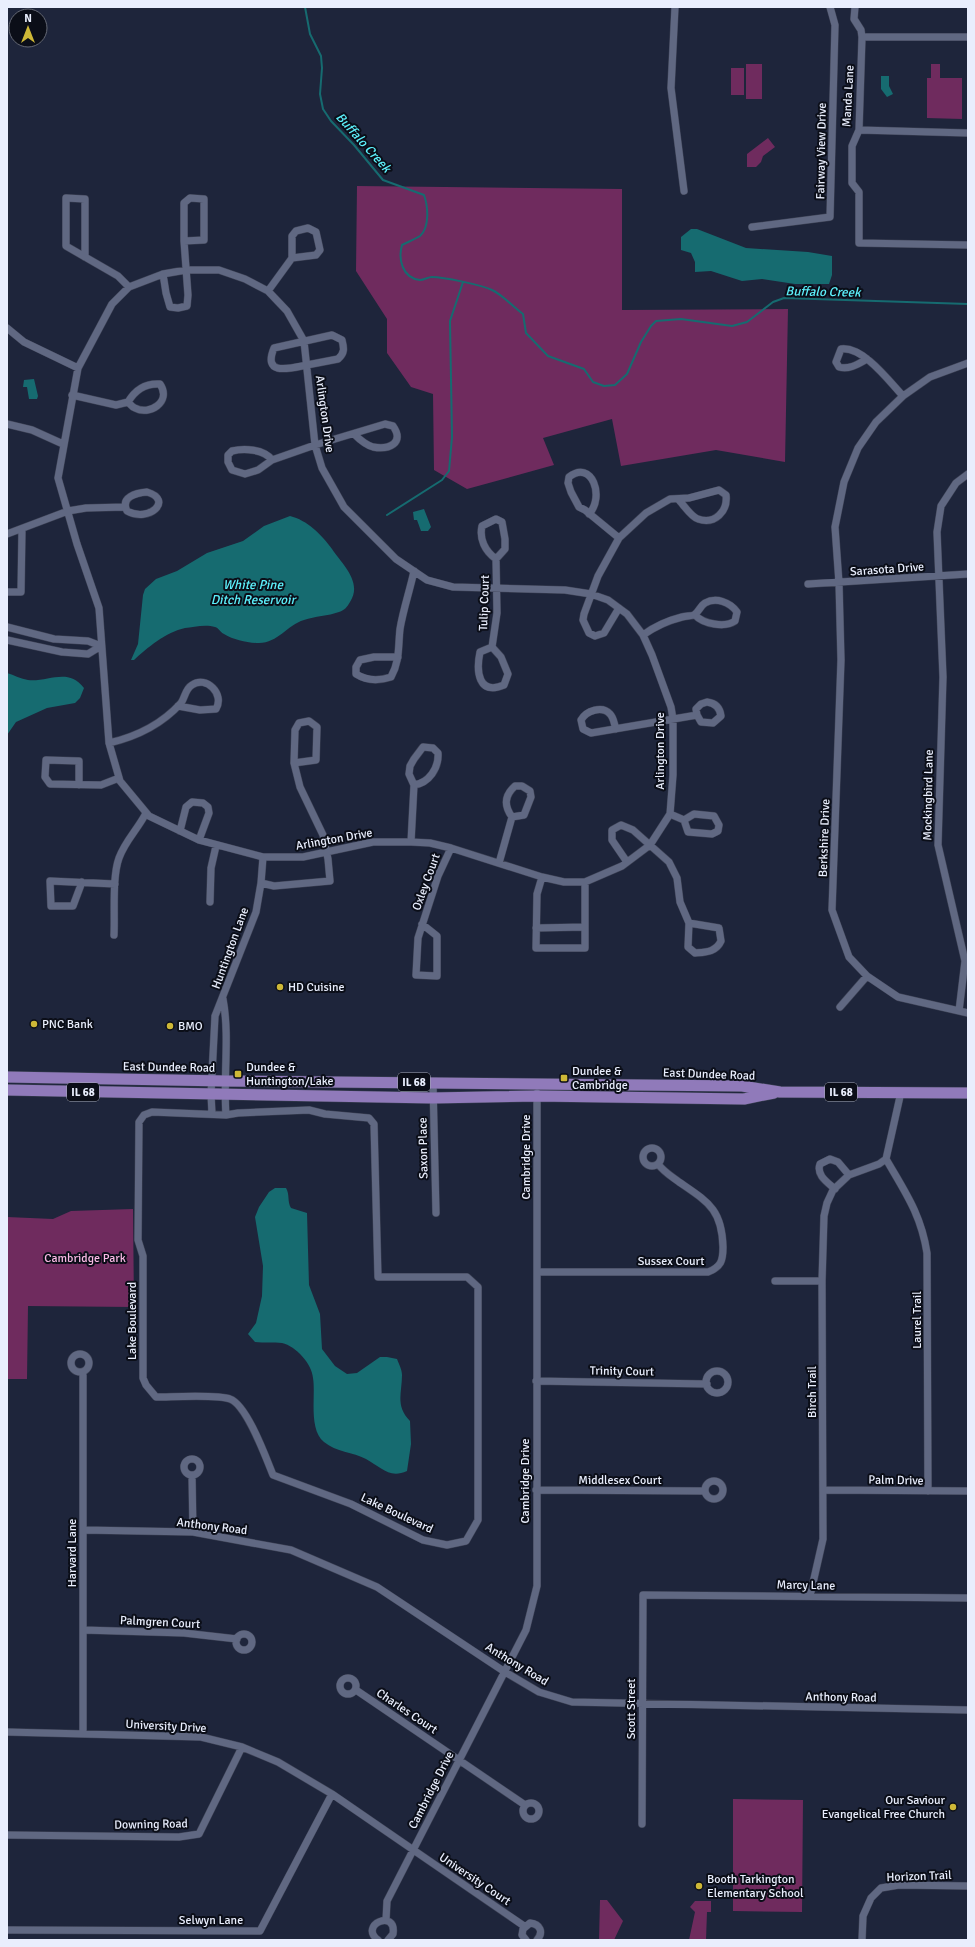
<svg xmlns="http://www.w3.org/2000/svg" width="975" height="1947" font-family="Signika,sans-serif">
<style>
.green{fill:#6f2b5e}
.water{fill:#166b70}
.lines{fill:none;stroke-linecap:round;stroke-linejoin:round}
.stream{stroke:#166b70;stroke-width:2}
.minor-casing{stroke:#3e4356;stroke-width:8}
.primary-casing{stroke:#3e4356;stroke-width:12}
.minor{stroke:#606882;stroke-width:7}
.primary{stroke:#907aba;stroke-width:11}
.poi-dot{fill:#ceb837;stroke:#0b0e18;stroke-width:1.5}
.labels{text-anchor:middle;stroke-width:4;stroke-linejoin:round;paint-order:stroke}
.shield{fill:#0b0e18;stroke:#a6abb8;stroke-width:1}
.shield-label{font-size:11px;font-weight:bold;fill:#e9eefd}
.street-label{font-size:12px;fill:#e9eefd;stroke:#0b0e18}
.poi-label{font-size:12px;fill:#e9eefd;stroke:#0b0e18;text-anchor:start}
.park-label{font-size:12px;fill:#fbbae6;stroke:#0b0e18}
.water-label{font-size:13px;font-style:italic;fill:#5df1fc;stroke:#0b0e18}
</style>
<rect width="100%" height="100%" fill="#1e253b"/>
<path class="green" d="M 746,64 L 762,64 L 762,99 L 746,99 Z
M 931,64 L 940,64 L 940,78 L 962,78 L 962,119 L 927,118 L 927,78 L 931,78 Z
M 731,68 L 744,68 L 744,95 L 731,95 Z
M 768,138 L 775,147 L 763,156 L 761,162 L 756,167 L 747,167 L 747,154 Z
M 357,186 L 622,189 L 622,310 L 788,309 L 785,462 L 716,450 L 621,466 L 612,419 L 543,438 L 554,465 L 467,489 L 434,470 L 433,394 L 411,387 L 387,353 L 387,319 L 356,271 Z
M 133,1209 L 134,1307 L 28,1306 L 27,1379 L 7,1379 L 7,1217 L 53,1219 L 71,1211 Z
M 733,1799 L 803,1800 L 802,1912 L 733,1911 Z
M 600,1900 L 607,1900 L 623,1921 L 614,1940 L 599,1940 Z
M 695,1901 L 711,1901 L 711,1912 L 707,1912 L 706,1940 L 689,1940 L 695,1912 L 690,1907 Z"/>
<path class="water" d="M 881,76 L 889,76 L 889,86 L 893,94 L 887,97 L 881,89 Z
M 691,229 L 697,229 L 746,248 L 808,252 L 832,256 L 832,275 L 829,284 L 795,284 L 762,279 L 742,281 L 711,271 L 695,272 L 695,262 L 691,253 L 681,250 L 681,237 Z
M 34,379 L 38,396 L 37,399 L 29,399 L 27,387 L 23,387 L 24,380 Z
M 424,509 L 431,527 L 428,531 L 421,531 L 417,520 L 414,520 L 413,512 Z
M 290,516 C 307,520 322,535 332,549 C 342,564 363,582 350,602 C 347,607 345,610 339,612 C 328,616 315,616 304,620 C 287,625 278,643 259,643 C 247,643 234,640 224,634 C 220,632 219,628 215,627 C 206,624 193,627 185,628 C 166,632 147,648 134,660 L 131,660 L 138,644 L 143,595 L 145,589 L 156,579 L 177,571 L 207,553 L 243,541 L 264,526 Z
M 7,673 C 14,675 21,679 28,680 C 49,682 68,667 84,688 L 80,698 L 75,703 L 47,708 L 16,722 L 7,735 Z
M 275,1188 L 286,1188 C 290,1195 287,1201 291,1208 L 307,1213 L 309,1285 L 320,1314 L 322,1349 L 335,1366 L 347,1374 L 357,1373 L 380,1357 L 387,1357 L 397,1359 C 399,1364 402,1370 402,1375 C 402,1393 395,1406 410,1421 L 411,1444 L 407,1471 C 389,1479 381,1467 366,1459 C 353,1452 336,1452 324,1442 C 308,1429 316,1395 313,1378 C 312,1364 296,1346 282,1343 C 274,1342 264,1343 255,1342 L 248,1334 L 256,1323 L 262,1296 L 263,1266 L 255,1217 L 259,1207 L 269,1192 Z"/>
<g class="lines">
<path class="stream" d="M 305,7 L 310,34 L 321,56 L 322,68 L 320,94 L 323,109 L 331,121 L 354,145 L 383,180 L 424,195 C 428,206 430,227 420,236 C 415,239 408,242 402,245 C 398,259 402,278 420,280 C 424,280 428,277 432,277 C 443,277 482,285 492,290 C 503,295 513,307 523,314 L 526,333 L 548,356 L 584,369 L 593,382 L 604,386 L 615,385 L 627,374 L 641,342 L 651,326 L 656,321 L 681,319 L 732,326 L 747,322 L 773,302 L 784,298 L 968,304
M 387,515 L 442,480 L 449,471 L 452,437 L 450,321 L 463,282"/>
<g class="minor-casing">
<path id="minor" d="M 675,7 L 671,88 L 684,191
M 855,7 L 854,19 L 861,30 L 862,37 L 859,130 L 852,146 L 852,183 L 859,192 L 859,243 L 968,245
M 862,37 L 968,37
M 859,130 L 968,133
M 752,227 L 830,217 L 835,25 L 830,7
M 85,257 L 85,199 L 66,198 L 66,246 L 118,276 L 129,287
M 186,270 L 219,270 L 245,279 L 268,291 L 287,311 L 304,341 L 315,445 L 322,468 L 344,507 L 396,559 L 427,580 L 453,587 L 565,590 L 591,594 L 608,600 L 627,614 L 643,635 L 652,655 L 671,707 L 673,719 L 673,775 L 670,814 L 650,845 L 622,866 L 585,882 L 564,882 L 542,877 L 451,848 L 430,843 L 411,842 L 373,842 L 303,857 L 263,857 L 199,840 L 149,816 L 120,781 L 109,743 L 99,608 L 77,544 L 58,478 L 78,368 L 112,304 L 129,287 L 163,274 Z
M 163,274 L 166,293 L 170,307 L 178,308 L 187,306 L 188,295 L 184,241 L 184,203 L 190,198 L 204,199 L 204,240 L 184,241
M 268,291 L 292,258 L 292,236 L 296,231 L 308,228 L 316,232 L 320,250 L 316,255 L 292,258
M 7,328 L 24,342 L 78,368
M 332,335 L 342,340 C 344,348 345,353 338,359 C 328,361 317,363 307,365 C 291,368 262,377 274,348 Z
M 867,359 C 858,364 849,370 839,367 L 836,362 L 841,349 C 863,346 889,381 903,396 L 930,377 L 968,363
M 72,395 L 116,405 L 128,402 C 135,390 146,383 160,384 C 172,402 149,416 135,408 C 132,407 130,404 128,402
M 903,396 L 876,422 L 858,448 L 844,482 L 835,527 L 839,583 L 841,660 L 832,910 L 849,957 L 867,976 L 898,997 L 968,1013
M 7,424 L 32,430 L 63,444
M 272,460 C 264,449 244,448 232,451 L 228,455 L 228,462 L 232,470 L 245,474 L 258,470 L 272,460 L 315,445 L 385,424 L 393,426 C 405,443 389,450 373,447 C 366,445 359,439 354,434
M 147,492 C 174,500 149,523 127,511 C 120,497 136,493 147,492 Z
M 589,514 C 605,497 592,459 569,477 L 568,483 L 571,492 L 579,507 L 585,510 L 619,538
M 7,534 L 68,511 L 86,508 L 125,507
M 808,584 L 968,574
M 7,592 L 21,592 L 22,529
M 619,608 L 604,633 L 595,636 L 589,633 L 583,620 L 584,614 L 598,576 L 619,538 L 646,513 L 670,499 L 689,498 L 719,490 L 726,495 C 728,511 715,525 698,519 C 691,517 683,504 678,499
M 7,627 L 54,639 L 88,641 L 101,646 L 88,654 L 62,652 L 7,640
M 643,635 C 654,627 670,620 682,617 C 686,616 691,616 694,615 C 699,612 700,606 705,603 C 716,597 730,602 737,612 L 735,621 C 725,628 703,624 695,615
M 492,647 L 497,613 L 496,559 L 505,549 L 505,539 L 502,522 L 496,519 L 482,526 C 479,539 485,551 496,559
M 492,647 L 501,657 L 508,674 L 504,685 C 478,696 476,671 480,652 Z
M 398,657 L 374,657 L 360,660 L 356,667 L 356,674 C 367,681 379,681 391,677 C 400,661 398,647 400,629 C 403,610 410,590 414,571
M 707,702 C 715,703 720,708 721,716 L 713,723 L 701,722 L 697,715 L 696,709 L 701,704 Z
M 616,729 C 614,724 614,718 610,714 C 602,705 586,711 581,720 L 583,729 L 591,733 L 697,715
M 109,743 C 135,737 162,724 181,703 C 185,698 185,689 192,685 C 206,675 225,694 216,709 L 200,710 L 178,706
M 79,785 L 79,761 L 46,760 L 45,777 L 50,784 L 101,785 L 119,778
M 515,786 L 522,786 L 530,791 L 531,797 L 524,815 L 512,817 C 504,806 504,796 515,786 Z
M 670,814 L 684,820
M 694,814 L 714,816 L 719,825 L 718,831 L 712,834 L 688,832 L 684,820 Z
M 180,831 L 186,807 L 192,802 L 203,803 L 208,807 L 209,813 L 199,840
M 411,842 L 414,785 L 409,774 L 410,766 L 414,759 L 423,747 L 433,748 L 438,753 C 439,768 429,783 414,785
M 627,862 L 612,840 L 612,830 L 621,825 L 633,830 L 669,862 L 677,878 L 680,902 L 689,923 L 688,947 L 695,953 C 706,952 716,952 721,941 L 719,928 L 689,923
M 499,863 L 512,817
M 542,877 L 537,894 L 536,948 L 585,948 L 585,882
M 82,882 L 73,906 L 51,906 L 50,881 L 115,884
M 261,883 L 274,886 L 330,881 L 328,859 L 323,835 L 300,787 L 294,763 L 295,730 L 299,723 L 309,721 L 317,727 L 316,760 L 294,763
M 210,902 L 211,868 L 216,846
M 422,924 L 437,936 L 437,976 L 416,975 L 418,938 L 438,876 L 451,848
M 536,928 L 585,927
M 114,935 C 115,914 112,877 119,858 C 125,841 138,829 146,813
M 223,999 C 230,1037 223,1077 226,1115
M 840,1007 L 867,976
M 959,1011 L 965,961 L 938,845 L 943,677 L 937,532 L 941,506 L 956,483 L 968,474
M 433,1083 L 436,1213
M 309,1110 L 325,1114 L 369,1118 L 374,1124 L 378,1277 L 467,1277 L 478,1287 L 478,1520 L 466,1541 L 447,1545 L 423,1540 L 351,1504 L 273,1475 C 266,1458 247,1405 230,1399 C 218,1394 172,1397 156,1397 L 146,1385 L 143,1378 L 143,1256 L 138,1240 L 139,1122 L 144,1115 L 152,1112 L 226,1115 L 238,1113 Z
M 212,1114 L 211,1094 L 215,1016 L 256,912 L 261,883 L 263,857
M643 1157a9 9 0 1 1 18 0a9 9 0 1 1-18 0Z
M 886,1159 C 905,1192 921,1214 927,1253 L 928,1491
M 835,1189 C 827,1182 816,1175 820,1164 L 830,1159 L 838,1162 L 849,1175
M 538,1272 L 708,1272 C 721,1267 723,1261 723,1247 C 722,1209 708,1202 679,1182 C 671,1176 664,1172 658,1164
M 775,1281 L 822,1281
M71 1363a9 9 0 1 1 18 0a9 9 0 1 1-18 0Z
M706 1382a11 11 0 1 1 22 0a11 11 0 1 1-22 0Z
M 536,1381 L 707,1384
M184 1467a8 8 0 1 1 16 0a8 8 0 1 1-16 0Z
M 192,1475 L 193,1532
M705 1490a9 9 0 1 1 18 0a9 9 0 1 1-18 0Z
M 536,1490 L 705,1491
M 823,1490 L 968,1491
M 83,1530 L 193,1532 L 291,1550 L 377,1587 L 505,1672 L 539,1692 L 572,1702 L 968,1710
M 810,1596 L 823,1539 L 822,1281 L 824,1216 L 827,1203 L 833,1190 L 849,1175 L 879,1164 L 886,1159 L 901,1092
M 83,1630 L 184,1633 L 237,1639
M236 1642a8 8 0 1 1 16 0a8 8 0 1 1-16 0Z
M340 1686a8 8 0 1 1 16 0a8 8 0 1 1-16 0Z
M 356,1690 L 525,1805
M 7,1732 L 201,1737 L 242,1747 L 278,1762 L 332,1794 L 524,1926
M 83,1733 L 83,1372
M523 1811a8 8 0 1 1 16 0a8 8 0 1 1-16 0Z
M 642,1824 L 643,1595 L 968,1598
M 7,1835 L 179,1837 L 199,1834 L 242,1747
M 386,1920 L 387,1901 L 526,1630 L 537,1586 L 537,1093
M 7,1930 L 260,1931 L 332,1794
M 378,1940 C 358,1925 397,1908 393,1934 L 388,1940
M 526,1940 L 522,1935 L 523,1929 L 530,1923 C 540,1924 544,1932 537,1940
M 862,1940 L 863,1916 L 871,1898 L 881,1888 L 899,1885 L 968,1886"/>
</g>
<g class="primary-casing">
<path id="primary" d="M 7,1077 L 225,1081 L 742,1086 L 780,1092 L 968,1093
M 7,1090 L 433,1098 L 537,1096 L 744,1099 L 774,1093"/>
</g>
<use href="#minor" class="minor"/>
<use href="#primary" class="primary"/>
</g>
<g class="poi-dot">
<circle cx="280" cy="987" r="4"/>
<circle cx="34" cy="1024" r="4"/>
<circle cx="170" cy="1026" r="4"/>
<rect x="234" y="1070" width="8" height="8" rx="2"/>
<rect x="560" y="1074" width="8" height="8" rx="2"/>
<circle cx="953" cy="1807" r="4"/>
<circle cx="699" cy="1886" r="4"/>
</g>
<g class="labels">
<g class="shield">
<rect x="398" y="1073" width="32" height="18" rx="3"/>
<rect x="67" y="1083" width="32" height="18" rx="3"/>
<rect x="825" y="1083" width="32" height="18" rx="3"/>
</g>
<g class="shield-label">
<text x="414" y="1086">IL 68</text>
<text x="83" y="1096">IL 68</text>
<text x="841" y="1096">IL 68</text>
</g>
<g class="street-label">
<text transform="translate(848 96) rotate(-87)" y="4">Manda Lane</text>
<text transform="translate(821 151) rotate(-89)" y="4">Fairway View Drive</text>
<text transform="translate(325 414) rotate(82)" y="4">Arlington Drive</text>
<text transform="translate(887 569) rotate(-4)" y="4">Sarasota Drive</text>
<text transform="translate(484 603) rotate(-88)" y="4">Tulip Court</text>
<text transform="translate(660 751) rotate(-90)" y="4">Arlington Drive</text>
<text transform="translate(928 795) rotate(-89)" y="4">Mockingbird Lane</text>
<text transform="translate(824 838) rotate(-88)" y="4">Berkshire Drive</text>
<text transform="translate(334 839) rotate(-10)" y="4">Arlington Drive</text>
<text transform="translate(426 882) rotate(-70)" y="4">Oxley Court</text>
<text transform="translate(230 948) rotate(-70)" y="4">Huntington Lane</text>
<text transform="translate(169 1067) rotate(1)" y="4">East Dundee Road</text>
<text transform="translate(709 1074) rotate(2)" y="4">East Dundee Road</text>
<text transform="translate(423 1148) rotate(-91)" y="4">Saxon Place</text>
<text transform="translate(526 1157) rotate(-90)" y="4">Cambridge Drive</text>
<text x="671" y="1265">Sussex Court</text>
<text transform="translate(917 1320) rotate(-90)" y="4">Laurel Trail</text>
<text transform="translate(132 1321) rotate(-90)" y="4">Lake Boulevard</text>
<text transform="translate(622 1371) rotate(1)" y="4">Trinity Court</text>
<text transform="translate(812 1392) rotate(-90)" y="4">Birch Trail</text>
<text x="620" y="1484">Middlesex Court</text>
<text transform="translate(896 1480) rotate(1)" y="4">Palm Drive</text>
<text transform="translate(525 1481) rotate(-90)" y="4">Cambridge Drive</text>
<text transform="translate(397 1513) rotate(25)" y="4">Lake Boulevard</text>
<text transform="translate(212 1526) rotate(7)" y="4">Anthony Road</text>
<text transform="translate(72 1553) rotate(-90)" y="4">Harvard Lane</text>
<text transform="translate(806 1585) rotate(1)" y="4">Marcy Lane</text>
<text transform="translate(160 1622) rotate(3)" y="4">Palmgren Court</text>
<text transform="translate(517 1664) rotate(31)" y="4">Anthony Road</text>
<text transform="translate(841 1697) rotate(1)" y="4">Anthony Road</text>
<text transform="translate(631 1709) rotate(-90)" y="4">Scott Street</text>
<text transform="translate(407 1711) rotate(34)" y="4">Charles Court</text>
<text transform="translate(166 1726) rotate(3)" y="4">University Drive</text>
<text transform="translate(431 1790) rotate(-63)" y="4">Cambridge Drive</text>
<text transform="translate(151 1824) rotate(-1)" y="4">Downing Road</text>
<text transform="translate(919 1876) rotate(-2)" y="4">Horizon Trail</text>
<text transform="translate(475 1879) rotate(34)" y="4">University Court</text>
<text x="211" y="1924">Selwyn Lane</text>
</g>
<g class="poi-label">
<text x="288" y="991">HD Cuisine</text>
<text x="42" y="1028">PNC Bank</text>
<text x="178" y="1030">BMO</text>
<text x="246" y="1071">Dundee &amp;<tspan x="246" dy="14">Huntington/Lake</tspan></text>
<text x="572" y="1075">Dundee &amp;<tspan x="572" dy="14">Cambridge</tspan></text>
<text x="945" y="1804" text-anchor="end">Our Saviour<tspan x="945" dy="14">Evangelical Free Church</tspan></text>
<text x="707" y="1883">Booth Tarkington<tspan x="707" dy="14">Elementary School</tspan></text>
</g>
<g class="park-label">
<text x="85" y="1262">Cambridge Park</text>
</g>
<g class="water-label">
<text transform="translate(364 142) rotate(48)" y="5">Buffalo Creek</text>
<text transform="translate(823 291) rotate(1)" y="5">Buffalo Creek</text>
<text x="253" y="589">White Pine<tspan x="253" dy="15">Ditch Reservoir</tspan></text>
</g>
</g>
<rect width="975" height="1947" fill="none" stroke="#e9eefd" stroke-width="16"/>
<g transform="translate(28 28)"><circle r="19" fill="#0b0e18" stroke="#646874"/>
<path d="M0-3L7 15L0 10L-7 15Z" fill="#ceb837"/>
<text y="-6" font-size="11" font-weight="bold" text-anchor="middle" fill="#e9eefd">N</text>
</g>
</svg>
